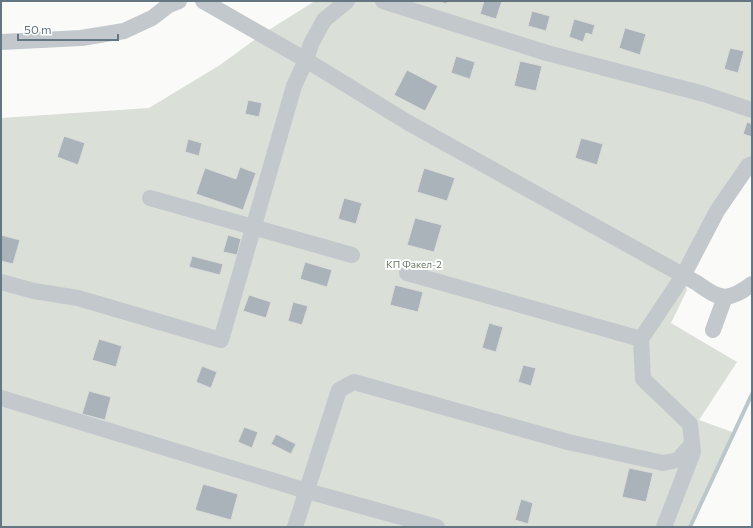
<svg xmlns="http://www.w3.org/2000/svg" width="753" height="528" font-family="Commissioner,sans-serif">
<style>
.green{fill:#dadfd7}
.lines{fill:none;stroke-linecap:round;stroke-linejoin:round}
.stream{stroke:#bbc7cb;stroke-width:4}
.building{fill:#aab3b9;stroke:#dcdcda}
.minor{stroke:#c3c8cc;stroke-width:16}
.labels{text-anchor:middle;stroke-width:4;stroke-linejoin:round;paint-order:stroke}
.park-label{font-size:10px;fill:#687a64;stroke:#fff}
</style>
<rect width="100%" height="100%" fill="#fafaf8"/>
<path class="green" d="M 315,1 L 752,1 L 752,172 L 683,276 L 687,290 L 671,323 L 737,362 L 699,420 L 735,433 L 688,527 L 6,527 L 1,526 L 1,118 L 149,108 L 220,65 L 264,33 Z"/>
<g class="lines">
<path class="stream" d="M 690,527 L 752,394"/>
</g>
<path class="building" d="M 436,1 L 447,1 L 447,4 Z
M 484,1 L 502,1 L 496,19 L 480,14 Z
M 532,11 L 550,16 L 546,31 L 528,26 Z
M 574,19 L 595,25 L 592,35 L 586,33 L 583,42 L 569,37 Z
M 625,28 L 646,34 L 640,55 L 619,48 Z
M 730,48 L 744,51 L 738,73 L 724,69 Z
M 456,56 L 475,62 L 470,79 L 451,73 Z
M 520,61 L 542,66 L 536,91 L 514,86 Z
M 407,70 L 438,86 L 425,111 L 394,95 Z
M 248,100 L 262,103 L 259,117 L 245,114 Z
M 747,122 L 752,124 L 752,137 L 743,134 Z
M 64,136 L 85,143 L 78,165 L 57,157 Z
M 581,138 L 603,144 L 597,165 L 575,158 Z
M 188,139 L 202,143 L 199,156 L 185,152 Z
M 240,167 L 256,173 L 243,210 L 196,194 L 205,168 L 236,179 Z
M 424,168 L 455,178 L 447,201 L 417,192 Z
M 344,198 L 362,203 L 356,224 L 338,219 Z
M 415,218 L 442,225 L 434,252 L 407,245 Z
M 1,235 L 20,240 L 13,264 L 1,261 Z
M 228,235 L 241,239 L 237,255 L 223,252 Z
M 192,256 L 223,264 L 220,275 L 189,267 Z
M 305,262 L 332,270 L 327,287 L 300,279 Z
M 395,285 L 423,292 L 418,312 L 390,305 Z
M 249,295 L 271,302 L 266,318 L 243,311 Z
M 293,302 L 308,306 L 302,325 L 288,321 Z
M 489,323 L 503,327 L 496,352 L 482,348 Z
M 99,339 L 122,346 L 116,367 L 92,360 Z
M 523,365 L 536,368 L 531,386 L 518,382 Z
M 202,366 L 217,372 L 211,388 L 196,382 Z
M 89,391 L 111,397 L 105,420 L 82,414 Z
M 244,427 L 258,432 L 252,448 L 238,442 Z
M 276,434 L 296,444 L 291,454 L 271,444 Z
M 629,468 L 653,473 L 646,502 L 622,497 Z
M 203,484 L 238,494 L 231,520 L 195,510 Z
M 521,499 L 533,503 L 528,524 L 515,520 Z"/>
<g class="lines">
<path class="minor" d="M 203,1 L 306,60 L 407,122 L 697,283 C 720,300 728,302 752,284
M 383,1 L 547,53 L 704,94 L 752,110
M 1,42 L 81,38 L 124,31 L 152,18 L 169,5 L 179,1
M 150,198 L 352,255
M 407,273 L 641,339
M 1,282 L 34,291 L 78,298 L 221,340 L 294,86 L 306,60 L 311,44 L 324,20 L 347,1
M 713,330 L 725,297
M 1,398 L 307,491 L 437,527
M 295,527 L 339,390 L 354,382 L 568,442 L 663,463 L 678,460 L 692,444
M 664,527 L 693,452 L 690,424 L 643,379 L 641,339 L 683,276 L 717,211 L 748,166 L 752,164"/>
</g>
<g class="labels">
<g class="park-label">
<text x="414" y="268">КП Факел-2</text>
</g>
</g>
<rect width="753" height="528" fill="none" stroke="#657683" stroke-width="4"/>
<path d="M18 34v6h100v-6" fill="none" stroke="#657683" stroke-width="2"/>
<text x="24" y="34" font-size="12" fill="#657683" stroke="#ffffff" stroke-width="3" paint-order="stroke">50 m</text>
</svg>
